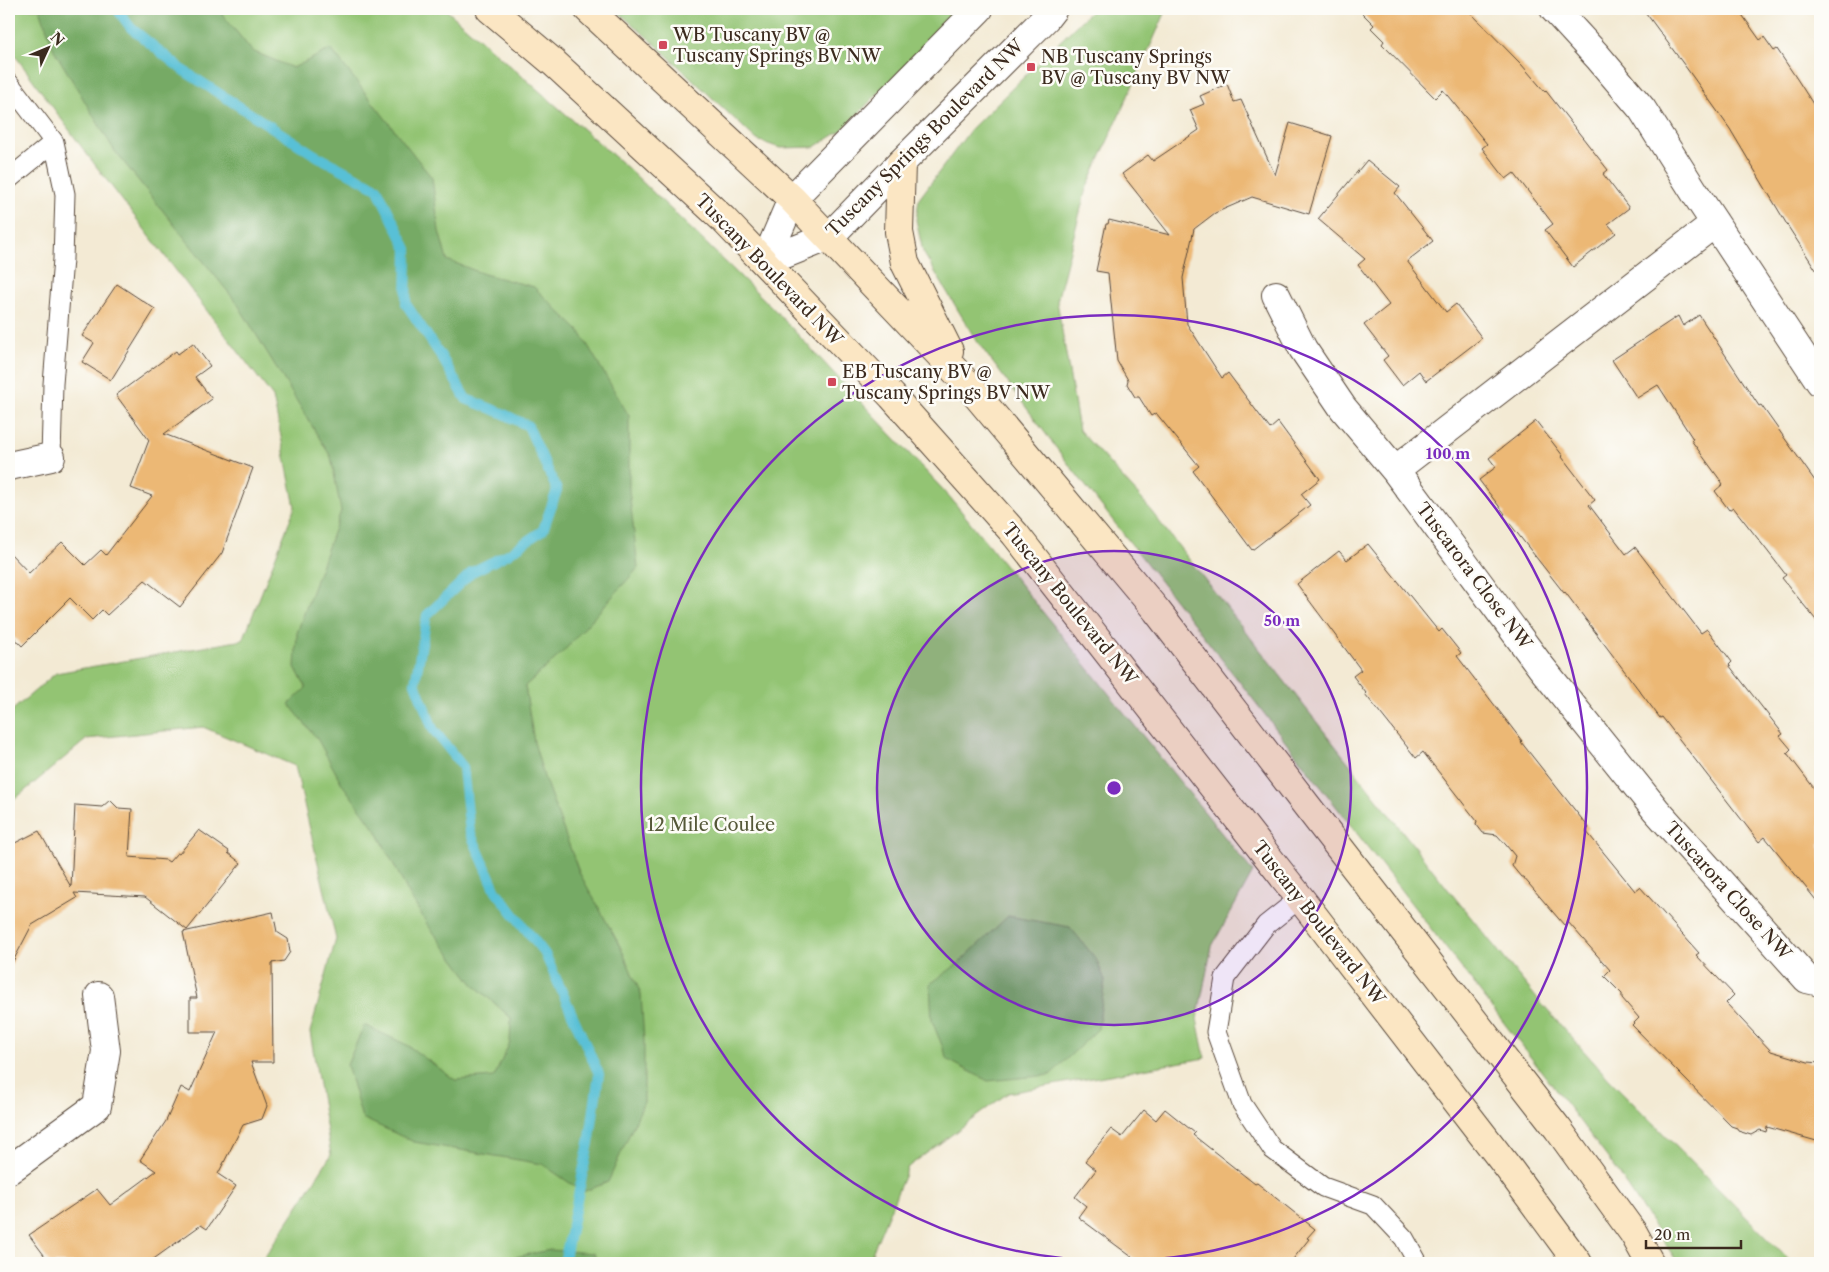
<svg xmlns="http://www.w3.org/2000/svg" width="1829" height="1272" font-family="'Libre Caslon Text',serif">
<style>
.green{fill:#93c473;stroke:#677748}
.forest{fill:#76aa65;stroke:#586a42}
.lines{fill:none;stroke-linecap:round;stroke-linejoin:round}
.stream{stroke:#59c0d6;stroke-width:10}
.building{fill:#ecb874}
.lane-casing{stroke:#574739;stroke-width:21}
.street-casing{stroke:#574739;stroke-width:30}
.secondary-casing{stroke:#574739;stroke-width:30}
.lane{stroke:#fff;stroke-width:19}
.street{stroke:#fff;stroke-width:28}
.secondary{stroke:#fbe6c3;stroke-width:28}
.ring{fill:none;stroke:#7b2cbf;stroke-width:2.5}
.poi-dot{fill:#d1495b;stroke:#fdfcf7;stroke-width:2}
.labels{text-anchor:middle;stroke-width:5;stroke-linejoin:round;paint-order:stroke}
.poi-label{font-size:18px;fill:#3b2a1e;stroke:#fdfcf7;text-anchor:start}
.street-label{font-size:18px;fill:#3b2a1e;stroke:#fdfcf7}
.park-label{font-size:18px;fill:#555838;stroke:#fdfcf7}
.centre{fill:#7b2cbf;stroke:#fdfcf7;stroke-width:2.5}
.ring-label{font-size:15px;text-anchor:middle;font-weight:bold;fill:#7b2cbf;stroke:#fdfcf7;stroke-width:5;stroke-linejoin:round;paint-order:stroke}
</style>
<rect width="100%" height="100%" fill="#fdfcf7"/>
<filter id="ink" filterUnits="userSpaceOnUse"><feTurbulence type="fractalNoise" baseFrequency=".02" numOctaves="2"/><feDisplacementMap in="SourceGraphic" scale="10" xChannelSelector="R" yChannelSelector="G"/><feConvolveMatrix kernelMatrix="1 2 1 2 8 2 1 2 1" color-interpolation-filters="sRGB"/></filter>
<filter id="wash" filterUnits="userSpaceOnUse"><feTurbulence type="fractalNoise" baseFrequency=".0096" numOctaves="4" result="noise"/><feDisplacementMap in="SourceGraphic" scale="20" xChannelSelector="R" yChannelSelector="G"/><feGaussianBlur stdDeviation="1.12" result="paint"/><feColorMatrix in="noise" values="0 0 0 0 0 0 0 0 0 0 0 0 0 0 0 0 0 1.4 0 .05"/><feComposite in="paint" operator="in"/></filter>
<g filter="url(#wash)">
<rect width="100%" height="100%" fill="#f3ead4"/>
<path class="green" d="M 9,9 L 445,9 L 630,170 L 770,305 L 949,496 L 1253,872 L 1212,946 L 1197,1019 L 1205,1058 L 1008,1093 L 908,1167 L 868,1263 L 261,1263 L 331,1155 L 310,1032 L 336,939 L 295,766 L 203,727 L 87,739 L 9,804 L 9,713 L 56,673 L 243,640 L 295,507 L 273,397 L 86,153 L 9,47 Z
M 615,9 L 961,9 L 842,130 L 815,147 L 780,148 L 757,140 L 656,45 Z
M 1093,9 L 1167,9 L 1086,189 L 1057,301 L 1079,430 L 1140,497 L 1447,888 L 1539,1001 L 1608,1078 L 1792,1263 L 1678,1263 L 1616,1169 L 1559,1094 L 1249,694 L 1063,457 L 976,340 L 923,252 L 916,220 L 919,199 L 971,129 Z"/>
<path class="forest" d="M 40,9 L 218,9 L 252,51 L 293,68 L 331,49 L 432,178 L 439,231 L 447,260 L 484,274 L 534,287 L 580,332 L 629,416 L 629,490 L 638,568 L 562,653 L 525,686 L 534,742 L 544,777 L 579,872 L 621,948 L 641,994 L 644,1041 L 644,1102 L 608,1182 L 583,1192 L 542,1164 L 414,1142 L 362,1118 L 347,1065 L 364,1025 L 407,1045 L 455,1080 L 494,1077 L 510,1042 L 511,1018 L 474,985 L 427,924 L 410,896 L 376,830 L 342,784 L 318,740 L 289,704 L 306,688 L 295,667 L 297,633 L 341,511 L 331,457 L 237,303 L 114,150 L 54,50 Z
M 1008,916 L 1070,927 L 1096,959 L 1105,980 L 1098,1029 L 1050,1075 L 988,1081 L 948,1060 L 932,1021 L 930,984 L 959,963 Z
M 550,1250 L 593,1253 L 600,1263 L 500,1263 L 515,1257 Z"/>
<g class="lines">
<path class="stream" d="M 117,9 L 131,28 L 184,71 L 315,155 L 377,188 L 407,249 L 406,304 L 441,356 L 466,399 L 502,413 L 528,426 L 557,490 L 543,530 L 508,554 L 472,572 L 427,615 L 415,683 L 433,729 L 463,767 L 470,832 L 496,891 L 545,954 L 599,1074 L 590,1138 L 564,1263"/>
</g>
<g id="blocks">
<path class="building" d="M 1358,9 L 1467,9 L 1521,64 L 1545,92 L 1546,91 L 1608,170 L 1603,174 L 1629,208 L 1608,224 L 1616,233 L 1573,267 L 1545,230 L 1553,224 L 1514,173 L 1506,179 L 1482,148 L 1487,144 L 1443,90 L 1435,98 L 1382,44 L 1384,41 L 1371,28 L 1374,25 Z
M 1643,9 L 1738,9 L 1760,40 L 1764,37 L 1774,51 L 1777,49 L 1797,79 L 1820,115 L 1820,276 L 1789,228 L 1730,129 L 1693,77 Z
M 1227,84 L 1234,102 L 1241,100 L 1275,175 L 1290,123 L 1332,136 L 1309,214 L 1252,197 L 1215,213 L 1194,229 L 1183,278 L 1187,324 L 1222,378 L 1228,373 L 1270,429 L 1278,422 L 1320,479 L 1301,494 L 1310,505 L 1252,550 L 1193,471 L 1199,466 L 1156,413 L 1151,416 L 1139,397 L 1135,397 L 1127,384 L 1128,380 L 1117,361 L 1108,273 L 1096,271 L 1106,224 L 1108,224 L 1109,220 L 1170,235 L 1122,174 L 1148,155 L 1153,161 L 1199,130 L 1190,110 L 1204,104 L 1200,96 Z
M 1367,160 L 1400,187 L 1395,193 L 1433,241 L 1407,261 L 1446,312 L 1456,304 L 1482,338 L 1426,381 L 1419,371 L 1402,385 L 1383,360 L 1388,356 L 1364,325 L 1389,305 L 1358,265 L 1365,259 L 1318,219 Z
M 117,284 L 155,309 L 111,380 L 82,362 L 94,343 L 82,336 Z
M 1699,315 L 1759,406 L 1761,405 L 1820,488 L 1820,625 L 1782,578 L 1786,575 L 1755,535 L 1733,507 L 1729,510 L 1715,491 L 1723,484 L 1691,440 L 1693,439 L 1658,385 L 1637,398 L 1612,360 L 1678,316 L 1683,326 Z
M 193,343 L 210,366 L 195,377 L 212,399 L 164,434 L 253,468 L 222,553 L 180,607 L 145,580 L 107,615 L 102,610 L 92,620 L 70,598 L 22,646 L 9,632 L 9,552 L 29,573 L 62,542 L 85,565 L 101,550 L 106,555 L 152,496 L 131,488 L 149,440 L 116,395 L 176,351 L 178,354 Z
M 1536,421 L 1563,456 L 1562,457 L 1595,500 L 1589,505 L 1626,554 L 1635,547 L 1701,633 L 1707,629 L 1732,662 L 1729,665 L 1783,734 L 1780,736 L 1791,749 L 1787,753 L 1820,796 L 1820,905 L 1765,837 L 1759,842 L 1662,717 L 1660,718 L 1565,592 L 1564,593 L 1503,515 L 1505,514 L 1479,480 L 1496,467 L 1489,458 Z
M 1368,544 L 1439,632 L 1442,629 L 1461,653 L 1457,656 L 1522,741 L 1521,742 L 1589,828 L 1586,831 L 1635,891 L 1640,887 L 1699,953 L 1696,955 L 1734,995 L 1726,1003 L 1771,1051 L 1808,1062 L 1820,1063 L 1820,1142 L 1767,1127 L 1766,1132 L 1760,1130 L 1751,1135 L 1738,1131 L 1737,1128 L 1731,1126 L 1632,1025 L 1639,1018 L 1622,998 L 1622,994 L 1604,976 L 1610,970 L 1568,922 L 1564,925 L 1523,877 L 1521,877 L 1512,866 L 1515,856 L 1506,845 L 1497,835 L 1483,833 L 1476,824 L 1477,821 L 1423,752 L 1416,758 L 1365,694 L 1366,693 L 1353,676 L 1361,670 L 1297,584 L 1339,551 L 1347,560 Z
M 110,800 L 118,808 L 132,809 L 129,857 L 166,860 L 169,862 L 177,853 L 179,854 L 199,830 L 229,851 L 228,853 L 241,863 L 187,930 L 145,897 L 74,893 L 77,898 L 32,925 L 9,969 L 9,846 L 39,831 L 71,887 L 75,805 L 102,807 Z
M 273,912 L 277,932 L 288,939 L 290,952 L 284,961 L 272,963 L 273,1062 L 251,1062 L 267,1106 L 262,1119 L 243,1125 L 218,1174 L 236,1186 L 207,1229 L 201,1225 L 148,1263 L 50,1263 L 29,1235 L 97,1189 L 110,1205 L 156,1171 L 140,1160 L 166,1121 L 181,1087 L 190,1092 L 217,1032 L 190,1032 L 190,998 L 197,998 L 183,932 Z
M 1165,1109 L 1195,1133 L 1193,1135 L 1255,1184 L 1257,1183 L 1315,1229 L 1307,1238 L 1309,1239 L 1290,1263 L 1140,1263 L 1078,1217 L 1086,1206 L 1075,1197 L 1096,1170 L 1085,1161 L 1111,1129 L 1122,1137 L 1144,1110 L 1156,1120 Z"/>
</g>
</g>
<g filter="url(#ink)">
<use href="#blocks" fill-opacity="0" stroke="#574739" stroke-width="1"/>
<g class="lines">
<g class="lane-casing">
<path id="lane" d="M 9,83 L 54,142 L 9,179
M 51,457 L 53,384 L 63,259 L 65,194 L 54,142
M 1300,898 L 1266,925 L 1225,978 L 1216,1032 L 1242,1104 L 1272,1149 L 1323,1187 L 1373,1205 L 1404,1238 L 1418,1263"/>
</g>
<g class="street-casing">
<path id="street" d="M 1554,9 L 1598,57 L 1642,109 L 1697,196 L 1820,382
M 1715,223 L 1395,470 L 1541,667 L 1656,810 L 1807,979 L 1820,982
M 765,262 L 830,236 L 901,163 L 1046,18 L 1053,9
M 765,262 L 792,199 L 979,9
M 1276,295 L 1303,349 L 1343,408 L 1395,470
M 9,466 L 51,457
M 9,1170 L 97,1106 L 106,1051 L 99,996"/>
</g>
<g class="secondary-casing">
<path id="secondary" d="M 490,9 L 554,63 L 723,219 L 892,396 L 1015,534 L 1300,898 L 1509,1169 L 1578,1263
M 588,9 L 792,199 L 963,379 L 1157,611 L 1307,806 L 1558,1129 L 1634,1234 L 1650,1263
M 901,163 L 899,232 L 905,263 L 949,351"/>
</g>
<use href="#lane" class="lane"/>
<use href="#street" class="street"/>
<use href="#secondary" class="secondary"/>
</g>
</g>
<circle cx="1114" cy="788" r="237" fill="#7b2cbf" fill-opacity=".12"/>
<g class="ring">
<circle cx="1114" cy="788" r="237"/>
<circle cx="1114" cy="788" r="473"/>
</g>
<g class="poi-dot">
<rect x="658" y="40" width="10" height="10" rx="2.5"/>
<rect x="1026" y="62" width="10" height="10" rx="2.5"/>
<rect x="827" y="377" width="10" height="10" rx="2.5"/>
</g>
<g class="labels">
<g class="poi-label">
<text x="673" y="41">WB Tuscany BV @<tspan x="673" dy="21">Tuscany Springs BV NW</tspan></text>
<text x="1041" y="63">NB Tuscany Springs<tspan x="1041" dy="21">BV @ Tuscany BV NW</tspan></text>
<text x="842" y="378">EB Tuscany BV @<tspan x="842" dy="21">Tuscany Springs BV NW</tspan></text>
</g>
<g class="street-label">
<text transform="translate(925 138) rotate(-45)" y="6">Tuscany Springs Boulevard NW</text>
<text transform="translate(769 270) rotate(46)" y="6">Tuscany Boulevard NW</text>
<text transform="translate(1474 576) rotate(53)" y="6">Tuscarora Close NW</text>
<text transform="translate(1070 604) rotate(51)" y="6">Tuscany Boulevard NW</text>
<text transform="translate(1728 891) rotate(48)" y="6">Tuscarora Close NW</text>
<text transform="translate(1319 923) rotate(52)" y="6">Tuscany Boulevard NW</text>
</g>
<g class="park-label">
<text x="711" y="831">12 Mile Coulee</text>
</g>
</g>
<circle cx="1114" cy="788" r="8" class="centre"/>
<g class="ring-label">
<text x="1448" y="459">100 m</text>
<text x="1282" y="626">50 m</text>
</g>
<rect width="1829" height="1272" fill="none" stroke="#fdfcf7" stroke-width="30"/>
<g transform="translate(48 48) rotate(46)" stroke="#fdfcf7" stroke-width="4" paint-order="stroke">
<path d="M0-4L9 19L0 12L-9 19Z" fill="#3b2a1e"/>
<text y="-8" font-size="14" font-weight="bold" text-anchor="middle" fill="#3b2a1e">N</text>
</g>
<path d="M1646 1240v8h95v-8" fill="none" stroke="#3b2a1e" stroke-width="2.5"/>
<text x="1654" y="1240" font-size="15" fill="#3b2a1e" stroke="#fdfcf7" stroke-width="4" paint-order="stroke">20 m</text>
</svg>
